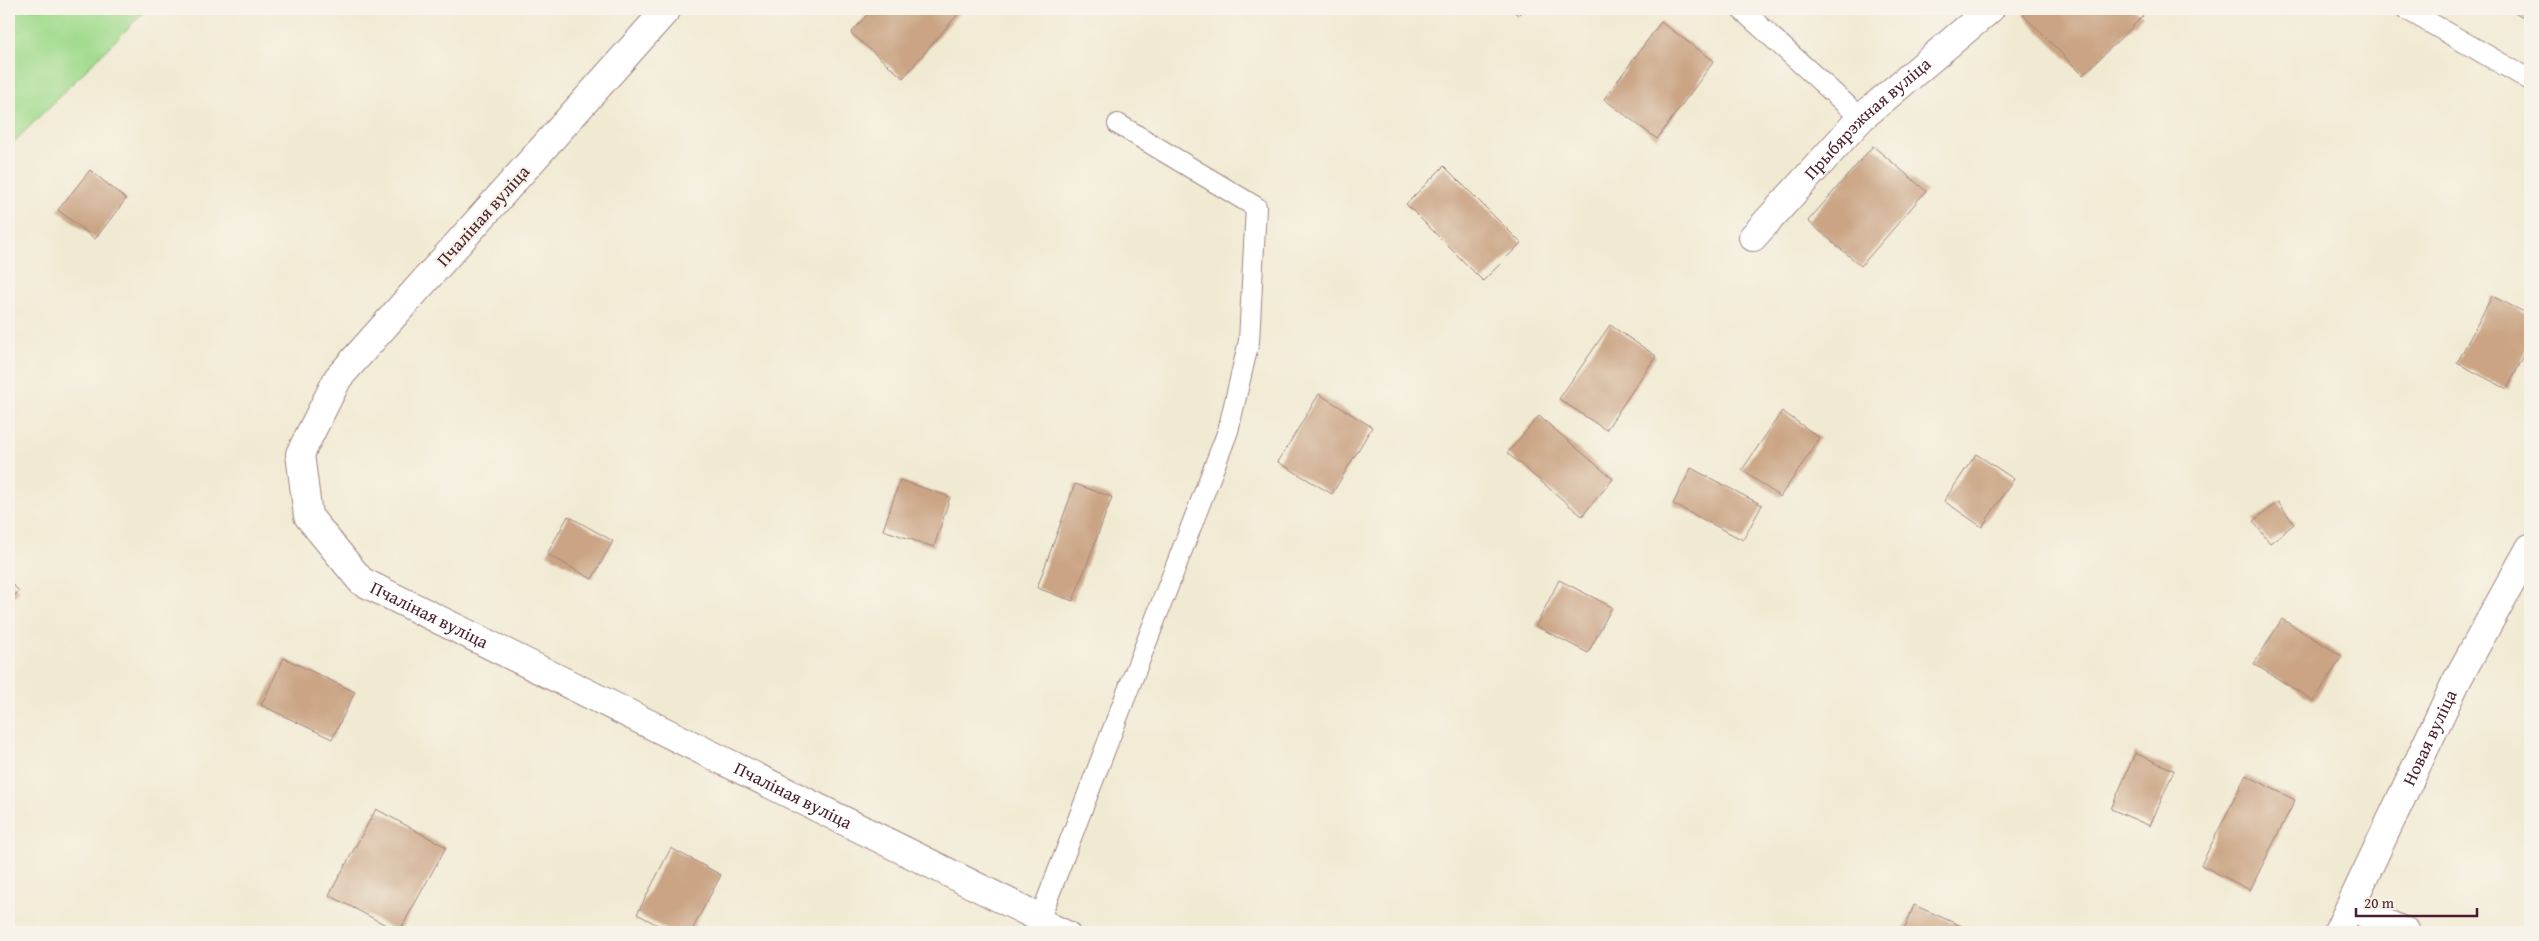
<svg xmlns="http://www.w3.org/2000/svg" width="2539" height="941" font-family="'Gentium Book Plus',serif">
<style>
.green{fill:#a1db8d;stroke:#767d5c}
.building{fill:#caa484}
.lines{fill:none;stroke-linecap:round;stroke-linejoin:round}
.lane-casing{stroke:#9e847f;stroke-width:22}
.street-casing{stroke:#9e847f;stroke-width:30}
.lane{stroke:#fff;stroke-width:20}
.street{stroke:#fff;stroke-width:28}
.labels{text-anchor:middle;stroke-width:4.5;stroke-linejoin:round;paint-order:stroke}
.street-label{font-size:18px;fill:#4a1f2b;stroke:#f7f3e8}
</style>
<rect width="100%" height="100%" fill="#f7f3e8"/>
<filter id="ink" filterUnits="userSpaceOnUse"><feTurbulence type="fractalNoise" baseFrequency=".02" numOctaves="2"/><feDisplacementMap in="SourceGraphic" scale="10" xChannelSelector="R" yChannelSelector="G"/><feConvolveMatrix kernelMatrix="1 2 1 2 8 2 1 2 1" color-interpolation-filters="sRGB"/></filter>
<filter id="wash" filterUnits="userSpaceOnUse"><feTurbulence type="fractalNoise" baseFrequency=".0096" numOctaves="4" result="noise"/><feDisplacementMap in="SourceGraphic" scale="20" xChannelSelector="R" yChannelSelector="G"/><feGaussianBlur stdDeviation="1.12" result="paint"/><feColorMatrix in="noise" values="0 0 0 0 0 0 0 0 0 0 0 0 0 0 0 0 0 1.4 0 .05"/><feComposite in="paint" operator="in"/></filter>
<g filter="url(#wash)">
<rect width="100%" height="100%" fill="#f1ead3"/>
<path class="green" d="M 9,9 L 147,9 L 9,147 Z"/>
<g id="blocks">
<path class="building" d="M 872,9 L 952,9 L 958,14 L 903,78 L 851,33 Z
M 1511,9 L 1524,9 L 1518,15 Z
M 2029,9 L 2135,9 L 2143,16 L 2083,75 L 2023,15 Z
M 2509,9 L 2530,9 L 2530,14 L 2527,19 Z
M 1661,22 L 1714,61 L 1657,139 L 1604,99 Z
M 1873,146 L 1926,191 L 1861,266 L 1808,221 Z
M 1444,166 L 1521,243 L 1483,281 L 1406,204 Z
M 90,170 L 126,199 L 95,239 L 58,210 Z
M 2492,296 L 2530,315 L 2530,344 L 2507,389 L 2457,363 Z
M 1610,325 L 1656,356 L 1606,430 L 1559,399 Z
M 1319,394 L 1372,427 L 1332,494 L 1278,462 Z
M 1782,411 L 1820,438 L 1780,497 L 1742,470 Z
M 1539,416 L 1613,479 L 1582,516 L 1507,453 Z
M 1976,454 L 2014,479 L 1982,527 L 1944,501 Z
M 1691,468 L 1762,505 L 1743,540 L 1673,504 Z
M 900,480 L 950,497 L 934,547 L 883,530 Z
M 1075,484 L 1112,497 L 1073,601 L 1037,588 Z
M 2278,502 L 2294,524 L 2270,543 L 2253,521 Z
M 568,516 L 613,541 L 592,579 L 547,554 Z
M 1559,580 L 1612,607 L 1588,653 L 1536,626 Z
M 9,581 L 19,591 L 9,601 Z
M 2282,619 L 2342,656 L 2314,701 L 2254,664 Z
M 284,658 L 355,692 L 332,739 L 261,705 Z
M 2135,753 L 2174,770 L 2150,826 L 2111,809 Z
M 2246,775 L 2295,800 L 2250,890 L 2201,865 Z
M 376,809 L 446,847 L 399,932 L 329,895 Z
M 671,848 L 721,875 L 691,932 L 671,932 L 637,914 Z
M 1914,905 L 1966,928 L 1964,932 L 1903,932 Z"/>
</g>
</g>
<g filter="url(#ink)">
<use href="#blocks" fill-opacity="0" stroke="#9e847f" stroke-width="1"/>
<g class="lines">
<g class="lane-casing">
<path id="lane" d="M 1741,9 L 1861,118
M 2406,9 L 2530,80
M 1069,932 L 1040,918 L 1228,431 L 1249,341 L 1256,207 L 1118,124"/>
</g>
<g class="street-casing">
<g id="street">
<path id="s1" d="M 667,9 L 338,378 L 300,454 L 308,516 L 361,581 L 1040,918"/>
<path id="s2" d="M 1753,237 L 1861,118 L 1990,9"/>
<path d="M 2350,908 L 2406,932"/>
<path id="s3" d="M 2338,932 L 2457,680 L 2530,548"/>
</g>
</g>
<use href="#lane" class="lane"/>
<use href="#street" class="street"/>
</g>
</g>
<g class="labels">
<g class="street-label">
<text dy="6" stroke="none"><textPath href="#s2" startOffset="165">Прыбярэжная вуліца</textPath></text>
<text transform="translate(483 216) rotate(-48)" y="6">Пчаліная вуліца</text>
<text dy="6" stroke="none"><textPath href="#s1" startOffset="802">Пчаліная вуліца</textPath></text>
<text dy="6" stroke="none"><textPath href="#s3" startOffset="215">Новая вуліца</textPath></text>
<text dy="6" stroke="none"><textPath href="#s1" startOffset="1208">Пчаліная вуліца</textPath></text>
</g>
</g>
<rect width="2539" height="941" fill="none" stroke="#f7f3e8" stroke-width="30"/>
<path d="M2356 908v8h121v-8" fill="none" stroke="#4a1f2b" stroke-width="2.5"/>
<text x="2364" y="908" font-size="15" fill="#4a1f2b" stroke="#f7f3e8" stroke-width="4" paint-order="stroke">20 m</text>
</svg>
